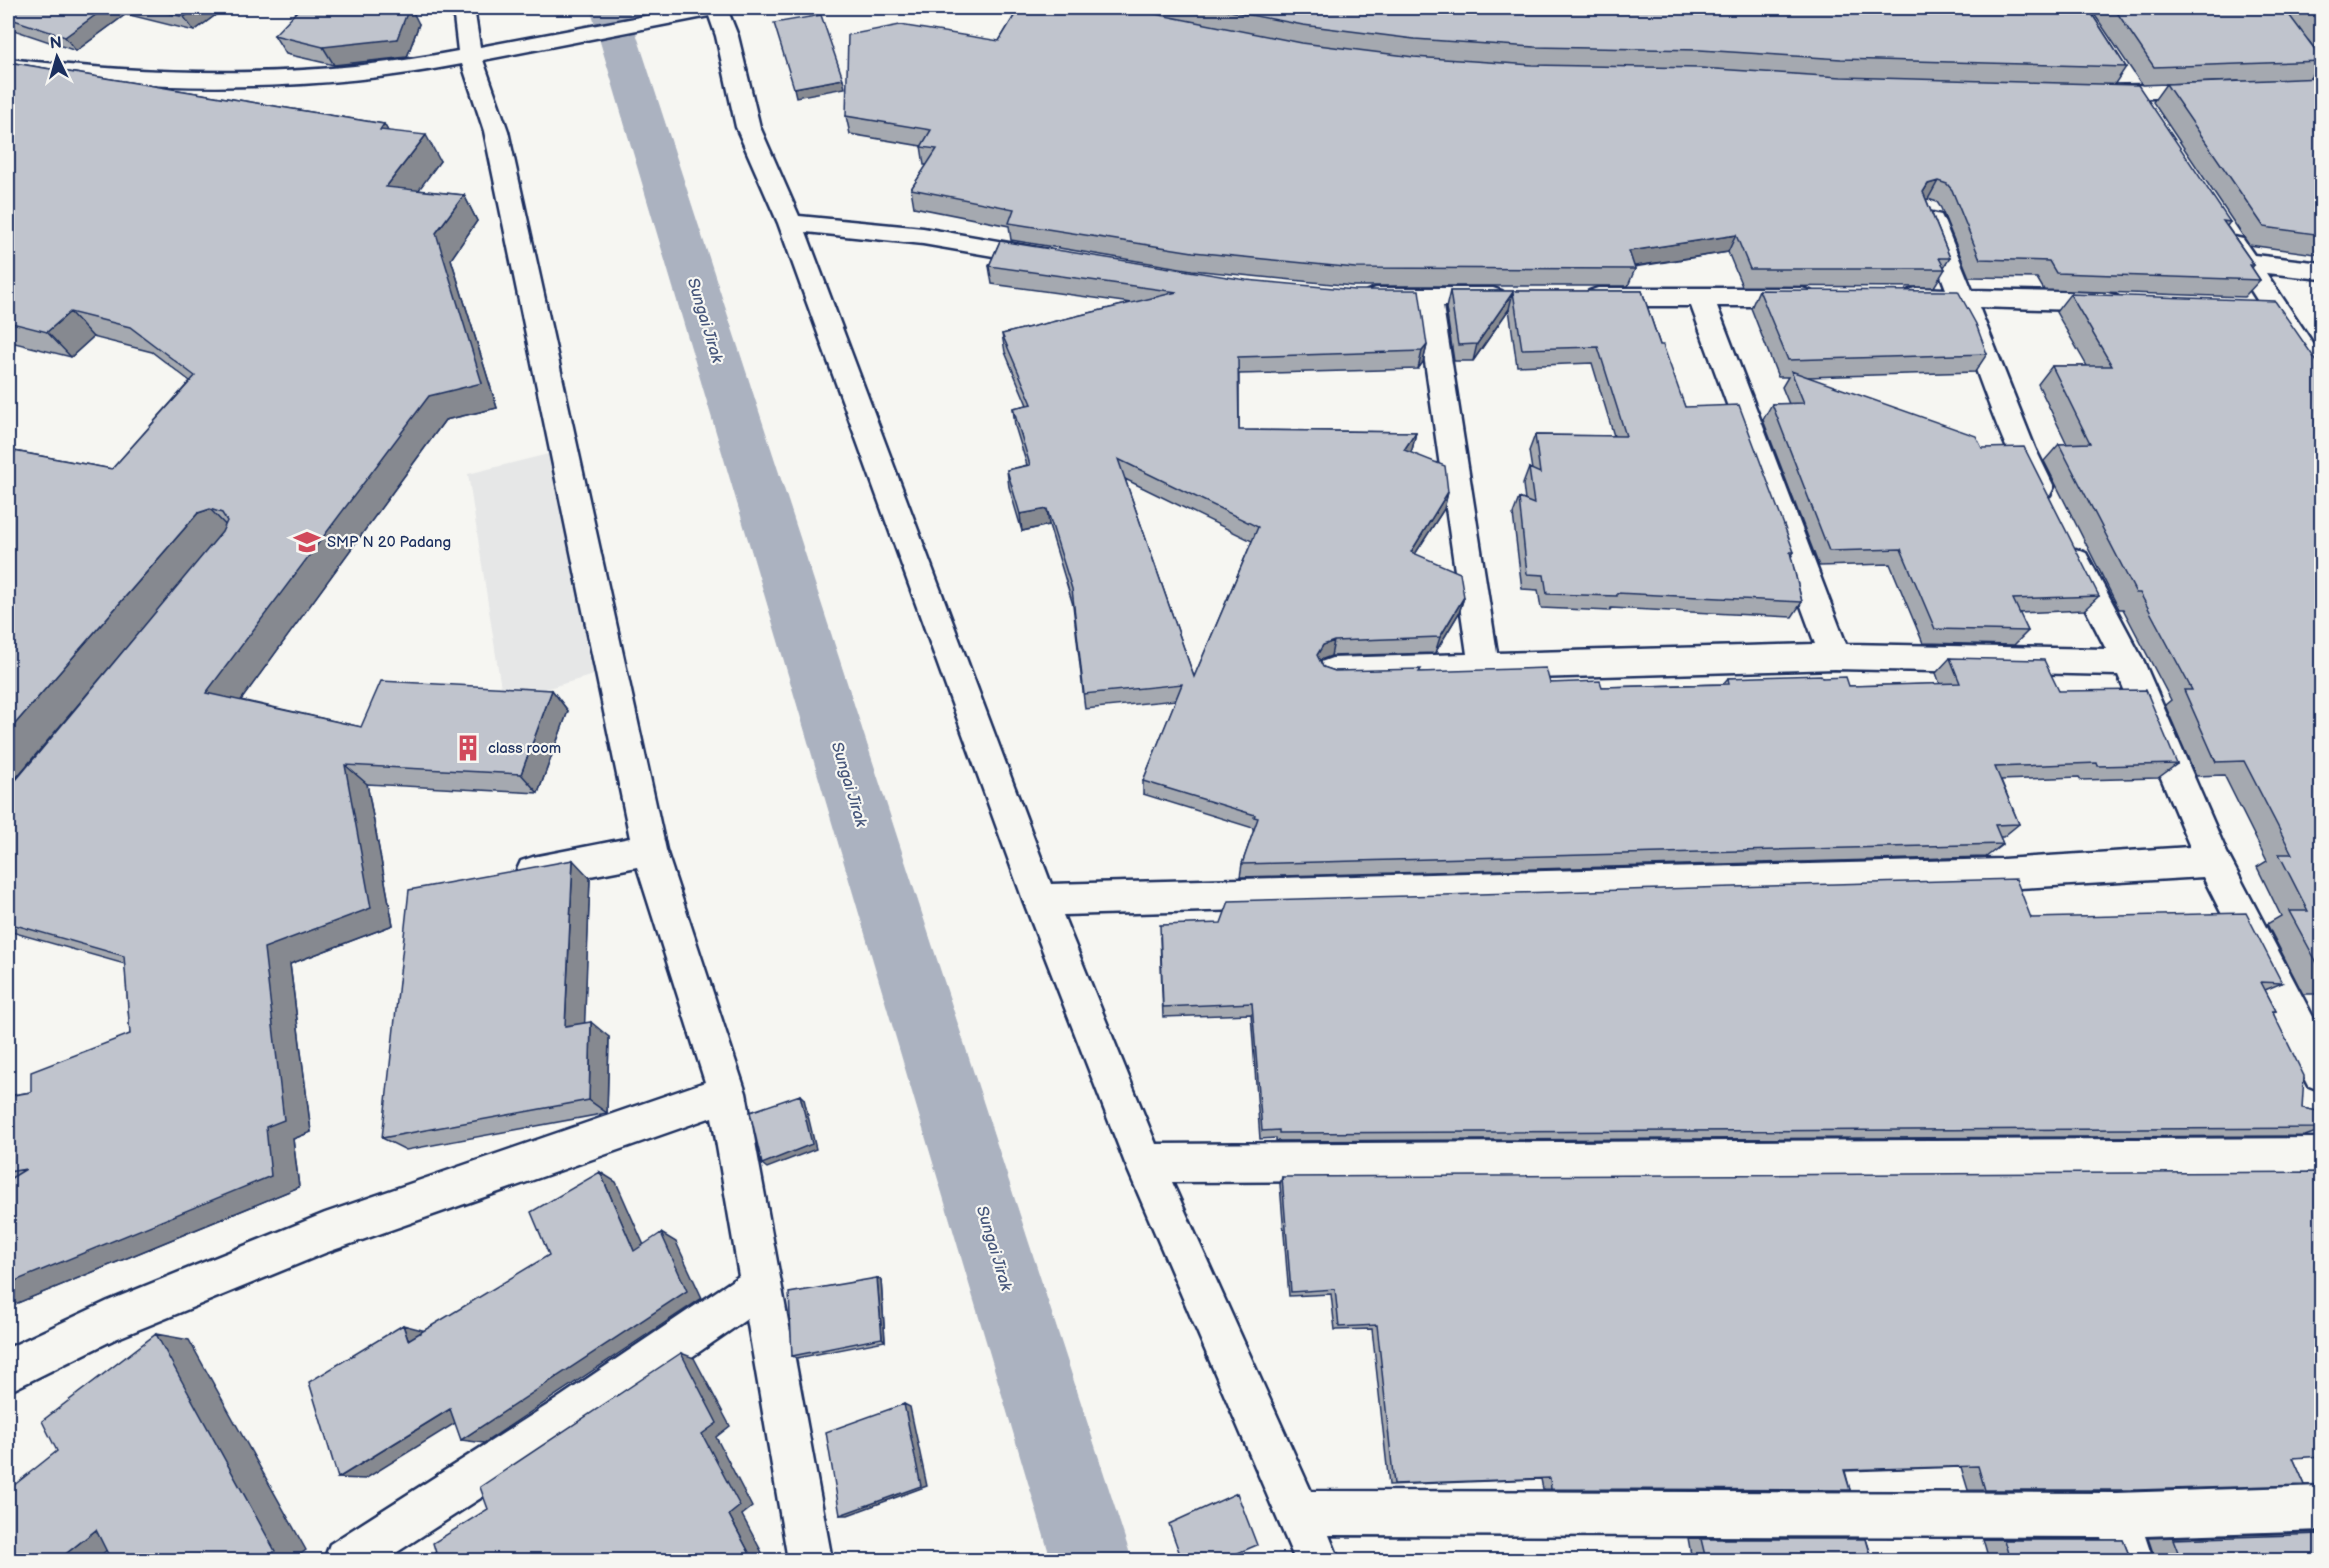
<svg xmlns="http://www.w3.org/2000/svg" width="2329" height="1568" font-family="'Balsamiq Sans',sans-serif">
<style>
.built{fill:#e6e7e7}
.lines{fill:none;stroke-linecap:round;stroke-linejoin:round}
.canal{fill:#abb2c0;fill-rule:evenodd}
.minor-casing{stroke:#1b2f5e;stroke-width:5}
.minor{fill:#f6f6f2;fill-rule:evenodd}
.wall{fill:#a5a9b0;stroke:#1b2f5e;stroke-width:1.5;fill-rule:evenodd}
.shaded-wall{fill:#868990;stroke:#1b2f5e;stroke-width:1.5}
.building{fill:#c0c4cd;stroke:#1b2f5e;stroke-width:1.5;fill-rule:evenodd}
.labels{text-anchor:middle;stroke-width:4.5;stroke-linejoin:round;paint-order:stroke}
.poi-label{font-size:15px;fill:#1b2f5e;stroke:#f6f6f2;text-anchor:start}
.water-label{font-size:16px;font-style:italic;fill:#46567b;stroke:#f6f6f2}
</style>
<rect width="100%" height="100%" fill="#f6f6f2"/>
<filter id="ink" filterUnits="userSpaceOnUse"><feTurbulence type="fractalNoise" baseFrequency=".0167" numOctaves="2"/><feDisplacementMap in="SourceGraphic" scale="12" xChannelSelector="R" yChannelSelector="G"/><feConvolveMatrix kernelMatrix="1 2 1 2 8 2 1 2 1" color-interpolation-filters="sRGB"/></filter>
<g filter="url(#ink)">
<path class="built" d="M 556,452 L 601,673 L 503,701 L 468,474 Z"/>
<g class="lines">
<path class="canal" d="M 590,8 L 628,8 L 1132,1560 L 1051,1560 Z"/>
<g class="minor-casing">
<path id="minor" d="M 453,8 L 474,8 L 480,47 L 688,8 L 729,8 L 728,11 L 738,36 L 760,127 L 799,216 L 923,228 L 1049,250 L 1053,256 L 1049,262 L 1040,264 L 923,244 L 806,232 L 1051,884 L 2003,859 L 2190,847 L 2118,675 L 1835,669 L 1332,684 L 1321,680 L 1316,671 L 1321,662 L 1332,658 L 1467,654 L 1417,306 L 1376,306 L 1367,303 L 1363,297 L 1367,291 L 1376,288 L 1493,288 L 1502,291 L 1506,297 L 1502,303 L 1493,306 L 1443,306 L 1497,653 L 1815,644 L 1691,306 L 1598,306 L 1589,303 L 1585,297 L 1589,291 L 1598,288 L 1802,288 L 1811,291 L 1815,297 L 1811,303 L 1802,306 L 1717,306 L 1846,644 L 2106,649 L 2061,561 L 2066,553 L 2076,549 L 2086,553 L 2144,662 L 2227,853 L 2322,1034 L 2322,1091 L 2309,1086 L 2203,877 L 2003,889 L 1063,915 L 1156,1144 L 2322,1138 L 2322,1176 L 1172,1182 L 1311,1491 L 2116,1493 L 2322,1486 L 2322,1530 L 2145,1536 L 2153,1560 L 2109,1560 L 2101,1537 L 1329,1535 L 1339,1560 L 1295,1560 L 1125,1163 L 1023,900 L 778,223 L 736,127 L 716,36 L 709,16 L 483,60 L 508,131 L 666,850 L 746,1093 L 832,1560 L 788,1560 L 747,1319 L 587,1429 L 385,1560 L 324,1560 L 330,1544 L 557,1399 L 739,1276 L 712,1117 L 325,1253 L 113,1340 L 8,1392 L 8,1348 L 108,1301 L 325,1213 L 705,1082 L 637,867 L 533,887 L 521,883 L 516,872 L 521,861 L 533,857 L 630,838 L 484,131 L 462,64 C 311,93 159,92 8,73 L 8,59 C 161,76 307,80 458,51 Z
M 2260,8 L 2281,8 L 2322,62 L 2322,85 L 2314,83 Z
M 2203,84 L 2211,86 L 2214,91 L 2211,96 L 2098,100 L 2090,98 L 2087,93 L 2090,88 L 2098,86 Z
M 1932,213 L 1941,215 L 1944,221 L 1972,290 L 2108,293 L 2117,296 L 2121,302 L 2117,308 L 2108,311 L 1979,307 L 2035,448 L 2054,487 L 2050,495 L 2040,498 L 2030,495 C 1997,436 1977,369 1953,307 L 1916,306 L 1907,303 L 1903,297 L 1907,291 L 1916,288 L 1946,289 L 1920,221 L 1923,215 Z
M 2234,237 L 2243,239 L 2254,255 L 2322,263 L 2322,279 L 2266,273 L 2322,357 L 2322,388 L 2312,386 L 2222,245 L 2225,239 Z"/>
</g>
<use href="#minor" class="minor"/>
</g>
<path class="wall" d="M 8,8 L 225,8 L 194,31 L 126,14 L 76,51 L 8,28 Z
M 1019,8 L 2088,8 L 2126,67 L 2114,85 L 2230,222 L 2227,226 L 2254,265 L 2252,268 L 2260,280 L 2244,297 L 2044,290 L 2037,278 L 1969,277 L 1941,208 L 1937,202 L 1928,199 L 1926,199 L 1950,258 L 1944,267 L 1945,269 L 1934,287 L 1742,286 L 1728,252 L 1634,267 L 1635,269 L 1628,286 L 1352,286 L 1192,270 L 1011,240 L 1009,226 L 914,207 L 911,189 L 927,165 L 924,165 L 921,146 L 850,134 L 846,116 L 999,41 Z
M 2090,8 L 2322,8 L 2322,58 L 2308,40 L 2322,59 L 2322,63 L 2309,79 L 2322,78 L 2322,255 L 2249,245 L 2153,102 L 2166,84 L 2239,81 L 2142,85 Z
M 419,24 L 407,57 L 334,65 L 286,54 L 274,35 Z
M 8,62 L 384,124 L 388,131 L 440,161 L 418,190 L 464,195 L 477,221 L 451,259 L 497,408 L 445,420 L 241,700 L 361,727 L 552,690 L 568,711 L 538,793 L 367,784 L 393,925 L 290,964 L 311,1132 L 293,1139 L 299,1187 L 8,1307 L 8,1096 L 31,1092 L 130,1034 L 125,964 L 8,931 L 8,783 L 17,779 L 99,681 L 16,778 L 8,777 L 8,778 L 8,450 L 112,469 L 190,381 L 152,352 L 93,337 L 71,357 L 15,343 L 8,350 Z
M 1000,241 L 1427,345 L 1423,362 L 1418,369 L 1239,374 L 1239,430 L 1416,432 L 1412,450 L 1410,452 L 1448,492 L 1444,509 L 1415,554 L 1464,597 L 1459,613 L 1435,653 L 1331,656 L 1320,660 L 1323,667 L 1335,671 L 1420,672 L 1602,687 L 1723,684 L 1728,678 L 1822,678 L 1849,686 L 1940,684 L 1936,673 L 1950,658 L 2059,691 L 2177,764 L 2158,778 L 2081,780 L 2079,777 L 2001,780 L 2019,824 L 2003,837 L 2000,837 L 2003,844 L 1986,857 L 1240,877 L 1242,864 L 1254,830 L 1253,830 L 1253,828 L 1143,794 L 1143,781 L 1176,700 L 1085,709 L 1073,605 L 1049,525 L 1022,531 L 1009,487 L 1007,470 L 1027,465 L 1015,426 L 1013,408 L 1027,405 L 1005,352 L 1002,334 L 1131,303 L 992,284 L 989,266 ZM 1125,479 L 1252,541 L 1194,677 Z
M 1759,290 L 1987,354 L 1975,372 L 1807,377 L 1982,448 L 2099,596 L 2084,610 L 2019,613 L 2028,631 L 2014,645 L 1923,643 L 1890,564 L 1819,566 L 1763,420 L 1772,404 L 1789,404 L 1782,387 L 1788,377 L 1778,377 L 1751,308 Z
M 1450,291 L 1642,291 L 1660,345 L 1685,407 L 1794,552 L 1791,557 L 1802,602 L 1792,617 L 1611,608 L 1610,611 L 1541,608 L 1538,590 L 1522,589 L 1513,514 L 1519,498 L 1525,501 L 1523,484 L 1529,468 L 1532,470 L 1529,451 L 1535,435 L 1614,436 L 1592,363 L 1517,366 L 1509,309 L 1473,361 L 1454,361 L 1446,308 Z
M 2070,294 L 2322,369 L 2322,994 L 2303,994 L 2267,924 L 2281,916 L 2257,867 L 2267,861 L 2224,775 L 2196,776 L 2165,705 L 2171,700 L 2123,609 L 2119,609 L 2044,461 L 2059,444 L 2067,444 L 2038,384 L 2052,366 L 2087,366 L 2056,312 Z
M 590,878 L 584,1023 L 609,1037 L 607,1113 L 406,1150 L 382,1138 Z
M 2031,918 L 2282,983 L 2265,990 L 2276,1011 L 2273,1012 L 2302,1108 L 2322,1112 L 2322,1130 L 2305,1136 L 1276,1141 L 1276,1138 L 1260,1139 L 1251,1014 L 1163,1017 L 1160,937 Z
M 1282,1177 L 2293,1458 L 2305,1485 L 2116,1491 L 1968,1490 L 1961,1467 L 1845,1471 L 1850,1490 L 1835,1490 L 1543,1489 L 1541,1479 L 1389,1485 L 1372,1329 L 1335,1330 L 1331,1294 L 1289,1296 L 1280,1184 Z
M 877,1278 L 881,1280 L 885,1341 L 797,1358 L 792,1356 Z
M 2302,1533 L 2322,1533 L 2322,1560 L 2154,1560 L 2155,1559 L 2148,1538 Z
M 1688,1538 L 1866,1539 L 1873,1560 L 1692,1560 Z
M 1983,1539 L 2123,1540 L 2131,1560 L 1989,1560 Z"/>
<path class="shaded-wall" d="M 105,8 L 121,8 L 126,14 L 76,51 L 65,37 Z
M 197,8 L 225,8 L 194,31 L 184,17 Z
M 409,8 L 411,8 L 419,24 L 407,57 L 334,65 L 323,47 Z
M 843,79 L 845,88 L 796,97 L 794,88 Z
M 384,124 L 399,150 L 380,130 Z
M 426,135 L 440,161 L 402,213 L 386,187 Z
M 1938,181 L 1928,199 L 1917,202 L 1928,184 Z
M 464,195 L 477,221 L 451,259 L 497,408 L 445,420 L 231,714 L 206,693 L 436,233 Z
M 1736,235 L 1728,252 L 1622,268 L 1629,251 Z
M 1513,292 L 1509,309 L 1473,361 L 1477,344 Z
M 70,312 L 93,337 L 71,357 L 47,332 Z
M 8,335 L 15,343 L 8,350 Z
M 1427,345 L 1423,362 L 1418,369 L 1422,351 Z
M 1416,432 L 1412,450 L 1400,467 L 1404,450 Z
M 1448,492 L 1444,509 L 1406,568 L 1411,552 Z
M 210,509 L 233,533 L 220,537 L 16,778 L 8,772 L 8,732 L 198,513 Z
M 1047,509 L 1049,525 L 1022,531 L 1020,514 Z
M 1464,597 L 1459,613 L 1435,653 L 1440,637 Z
M 1334,641 L 1331,656 L 1320,660 L 1314,670 L 1317,655 L 1323,645 Z
M 552,690 L 568,711 L 538,793 L 521,774 Z
M 345,765 L 367,784 L 393,925 L 290,964 L 311,1132 L 293,1139 L 299,1187 L 8,1307 L 8,1284 L 264,948 Z
M 573,860 L 590,878 L 584,1041 L 565,1026 Z
M 591,1022 L 609,1037 L 607,1113 L 589,1100 Z
M 800,1095 L 804,1099 L 816,1149 L 767,1168 L 762,1164 Z
M 600,1172 L 616,1182 L 650,1259 L 634,1251 Z
M 661,1233 L 676,1242 L 702,1298 L 484,1443 L 461,1440 Z
M 877,1278 L 881,1280 L 885,1341 L 882,1338 Z
M 403,1325 L 426,1331 L 408,1340 Z
M 156,1334 L 189,1340 L 306,1550 L 293,1560 L 264,1560 Z
M 681,1353 L 694,1358 L 730,1426 L 716,1437 L 752,1507 L 742,1515 L 766,1560 L 753,1560 L 729,1515 L 702,1434 Z
M 904,1404 L 910,1407 L 927,1486 L 848,1515 L 840,1515 Z
M 450,1409 L 473,1412 L 365,1479 L 338,1478 Z
M 132,1529 L 95,1560 L 58,1560 L 96,1530 Z"/>
<path class="building" d="M 8,8 L 105,8 L 65,37 L 8,18 Z
M 147,8 L 197,8 L 184,17 Z
M 300,8 L 409,8 L 397,39 L 323,47 L 274,35 Z
M 1019,8 L 1125,8 L 1302,43 L 1414,57 L 1533,65 L 1700,68 L 1841,77 L 2138,85 L 2230,222 L 2223,221 L 2254,265 L 2250,265 L 2260,280 L 2056,273 L 2049,261 L 1980,259 L 1952,190 L 1947,184 L 1938,181 L 1928,184 L 1923,192 L 1950,258 L 1939,258 L 1945,269 L 1750,269 L 1736,235 L 1629,251 L 1635,269 L 1355,268 L 1193,252 L 1009,223 L 1014,209 L 911,189 L 937,149 L 921,147 L 931,130 L 846,116 L 848,35 L 900,25 L 999,41 Z
M 1214,8 L 2088,8 L 2126,67 L 1841,59 L 1700,50 L 1534,47 L 1414,39 L 1303,25 Z
M 2114,8 L 2284,8 L 2322,59 L 2322,61 L 2154,67 Z
M 2310,8 L 2322,8 L 2322,22 Z
M 821,15 L 843,79 L 794,88 L 774,23 Z
M 8,62 L 384,124 L 380,130 L 426,135 L 386,187 L 464,195 L 436,233 L 482,383 L 429,396 L 206,693 L 361,727 L 381,681 L 552,690 L 521,774 L 345,765 L 371,908 L 264,948 L 284,1120 L 266,1127 L 271,1176 L 8,1284 L 8,1180 L 26,1169 L 8,1172 L 8,1096 L 31,1092 L 31,1072 L 130,1034 L 124,956 L 8,923 L 8,783 L 17,779 L 222,532 L 227,521 L 222,513 L 210,509 L 198,513 L 8,732 L 8,450 L 112,469 L 195,376 L 130,327 L 70,312 L 47,332 L 8,322 Z
M 2322,78 L 2322,235 L 2264,227 L 2166,84 Z
M 1000,241 L 1246,280 L 1355,290 L 1419,290 L 1427,345 L 1422,351 L 1238,357 L 1239,430 L 1416,432 L 1404,450 L 1445,466 L 1448,492 L 1411,552 L 1460,573 L 1464,597 L 1440,637 L 1334,641 L 1323,645 L 1317,655 L 1323,667 L 1335,671 L 1421,669 L 1419,672 L 1546,668 L 1550,683 L 1600,681 L 1602,687 L 1729,684 L 1728,678 L 1821,675 L 1822,678 L 1846,677 L 1849,686 L 1960,683 L 1950,658 L 2044,660 L 2059,691 L 2146,690 L 2177,764 L 2098,766 L 2097,763 L 1995,767 L 2019,824 L 1995,825 L 2003,844 L 1242,864 L 1258,818 L 1254,817 L 1255,815 L 1143,781 L 1182,684 L 1084,694 L 1072,589 L 1047,509 L 1020,514 L 1007,470 L 1030,465 L 1013,408 L 1032,404 L 1002,334 L 1177,292 L 989,266 ZM 1118,459 L 1258,527 L 1194,677 Z
M 1759,290 L 1958,291 L 1976,324 L 1987,354 L 1788,360 Z
M 1450,291 L 1642,291 L 1660,345 L 1663,345 L 1685,407 L 1739,405 L 1794,552 L 1790,552 L 1802,602 L 1617,593 L 1617,596 L 1547,594 L 1544,575 L 1527,574 L 1519,498 L 1534,504 L 1529,468 L 1540,473 L 1535,435 L 1626,436 L 1598,347 L 1522,349 L 1513,292 L 1477,344 L 1458,345 Z
M 2070,294 L 2275,301 L 2322,369 L 2322,972 L 2289,911 L 2308,911 L 2279,854 L 2292,854 L 2244,761 L 2216,762 L 2184,690 L 2192,690 L 2140,593 L 2136,593 L 2059,444 L 2090,443 L 2052,366 L 2112,366 Z
M 1791,371 L 1976,436 L 1982,448 L 2024,447 L 2099,596 L 2013,599 L 2028,631 L 1935,629 L 1901,549 L 1829,551 L 1772,404 L 1804,403 Z
M 573,860 L 565,1026 L 591,1022 L 589,1100 L 382,1138 L 409,890 Z
M 2016,879 L 2031,918 L 2246,913 L 2282,983 L 2261,982 L 2276,1011 L 2272,1011 L 2304,1076 L 2302,1108 L 2322,1112 L 2322,1128 L 1279,1133 L 1279,1130 L 1262,1131 L 1252,1003 L 1163,1007 L 1160,925 L 1221,923 L 1229,901 Z
M 800,1095 L 812,1144 L 762,1164 L 750,1112 Z
M 600,1172 L 634,1251 L 661,1233 L 687,1291 L 461,1440 L 450,1409 L 338,1478 L 309,1382 L 403,1325 L 408,1340 L 549,1255 L 531,1212 Z
M 2322,1172 L 2322,1456 L 2293,1458 L 2305,1485 L 2137,1490 L 1985,1490 L 1978,1466 L 1844,1470 L 1850,1490 L 1551,1489 L 1550,1478 L 1394,1484 L 1377,1325 L 1339,1327 L 1335,1289 L 1291,1292 L 1282,1177 Z
M 877,1278 L 882,1338 L 792,1356 L 789,1293 Z
M 156,1334 L 275,1551 L 264,1560 L 111,1560 L 96,1530 L 58,1560 L 8,1560 L 8,1490 L 57,1451 L 42,1421 Z
M 681,1353 L 717,1423 L 702,1434 L 740,1506 L 729,1515 L 753,1560 L 424,1560 L 436,1553 L 433,1543 L 488,1509 L 480,1487 Z
M 904,1404 L 921,1486 L 840,1515 L 826,1432 Z
M 1237,1493 L 1257,1545 L 1221,1560 L 1182,1560 L 1169,1524 Z
M 2322,1534 L 2322,1560 L 2181,1560 L 2173,1539 Z
M 1701,1539 L 1866,1539 L 1872,1560 L 1706,1560 Z
M 2004,1540 L 2123,1540 L 2131,1560 L 2010,1560 Z"/>
</g>
<defs>
<g id="school-bare" transform="scale(2.07)"><path d="M0-5L7-2L0 1L-7-2ZM-4 1L0 2.5L4 1V4Q0 6-4 4Z" fill="#d1495b" stroke="#f6f6f2" stroke-width="2.5" paint-order="stroke"/></g>
<g id="building-bare" transform="scale(2.07)"><path d="M-4-6H4V6H1V3H-1V6H-4ZM-2.5-4.3h1.7v1.8h-1.7ZM.8-4.3h1.7v1.8H.8ZM-2.5-1h1.7V.8h-1.7ZM.8-1h1.7V.8H.8Z" fill="#d1495b" stroke="#f6f6f2" stroke-width="2.5" paint-order="stroke"/></g>
</defs>
<g fill-rule="evenodd">
<use href="#school-bare" x="307" y="542"/>
<use href="#building-bare" x="468" y="748"/>
</g>
<g class="labels">
<g class="poi-label">
<text x="327" y="547">SMP N 20 Padang</text>
<text x="488" y="753">class room</text>
</g>
<g class="water-label">
<text transform="translate(706 320) rotate(73)" y="6">Sungai Jirak</text>
<text transform="translate(850 784) rotate(73)" y="6">Sungai Jirak</text>
<text transform="translate(995 1248) rotate(73)" y="6">Sungai Jirak</text>
</g>
</g>
<rect width="2329" height="1568" fill="none" stroke="#f6f6f2" stroke-width="30"/>
<rect x="15" y="15" width="2299" height="1538" fill="none" stroke="#1b2f5e" stroke-width="2" filter="url(#ink)"/>
<g transform="translate(57 57) rotate(355)" stroke="#f6f6f2" stroke-width="4.5" paint-order="stroke">
<path d="M0-4.5L10 22L0 15L-10 22Z" fill="#1b2f5e"/>
<text y="-9" font-size="16" font-weight="bold" text-anchor="middle" fill="#1b2f5e">N</text>
</g>
</svg>
